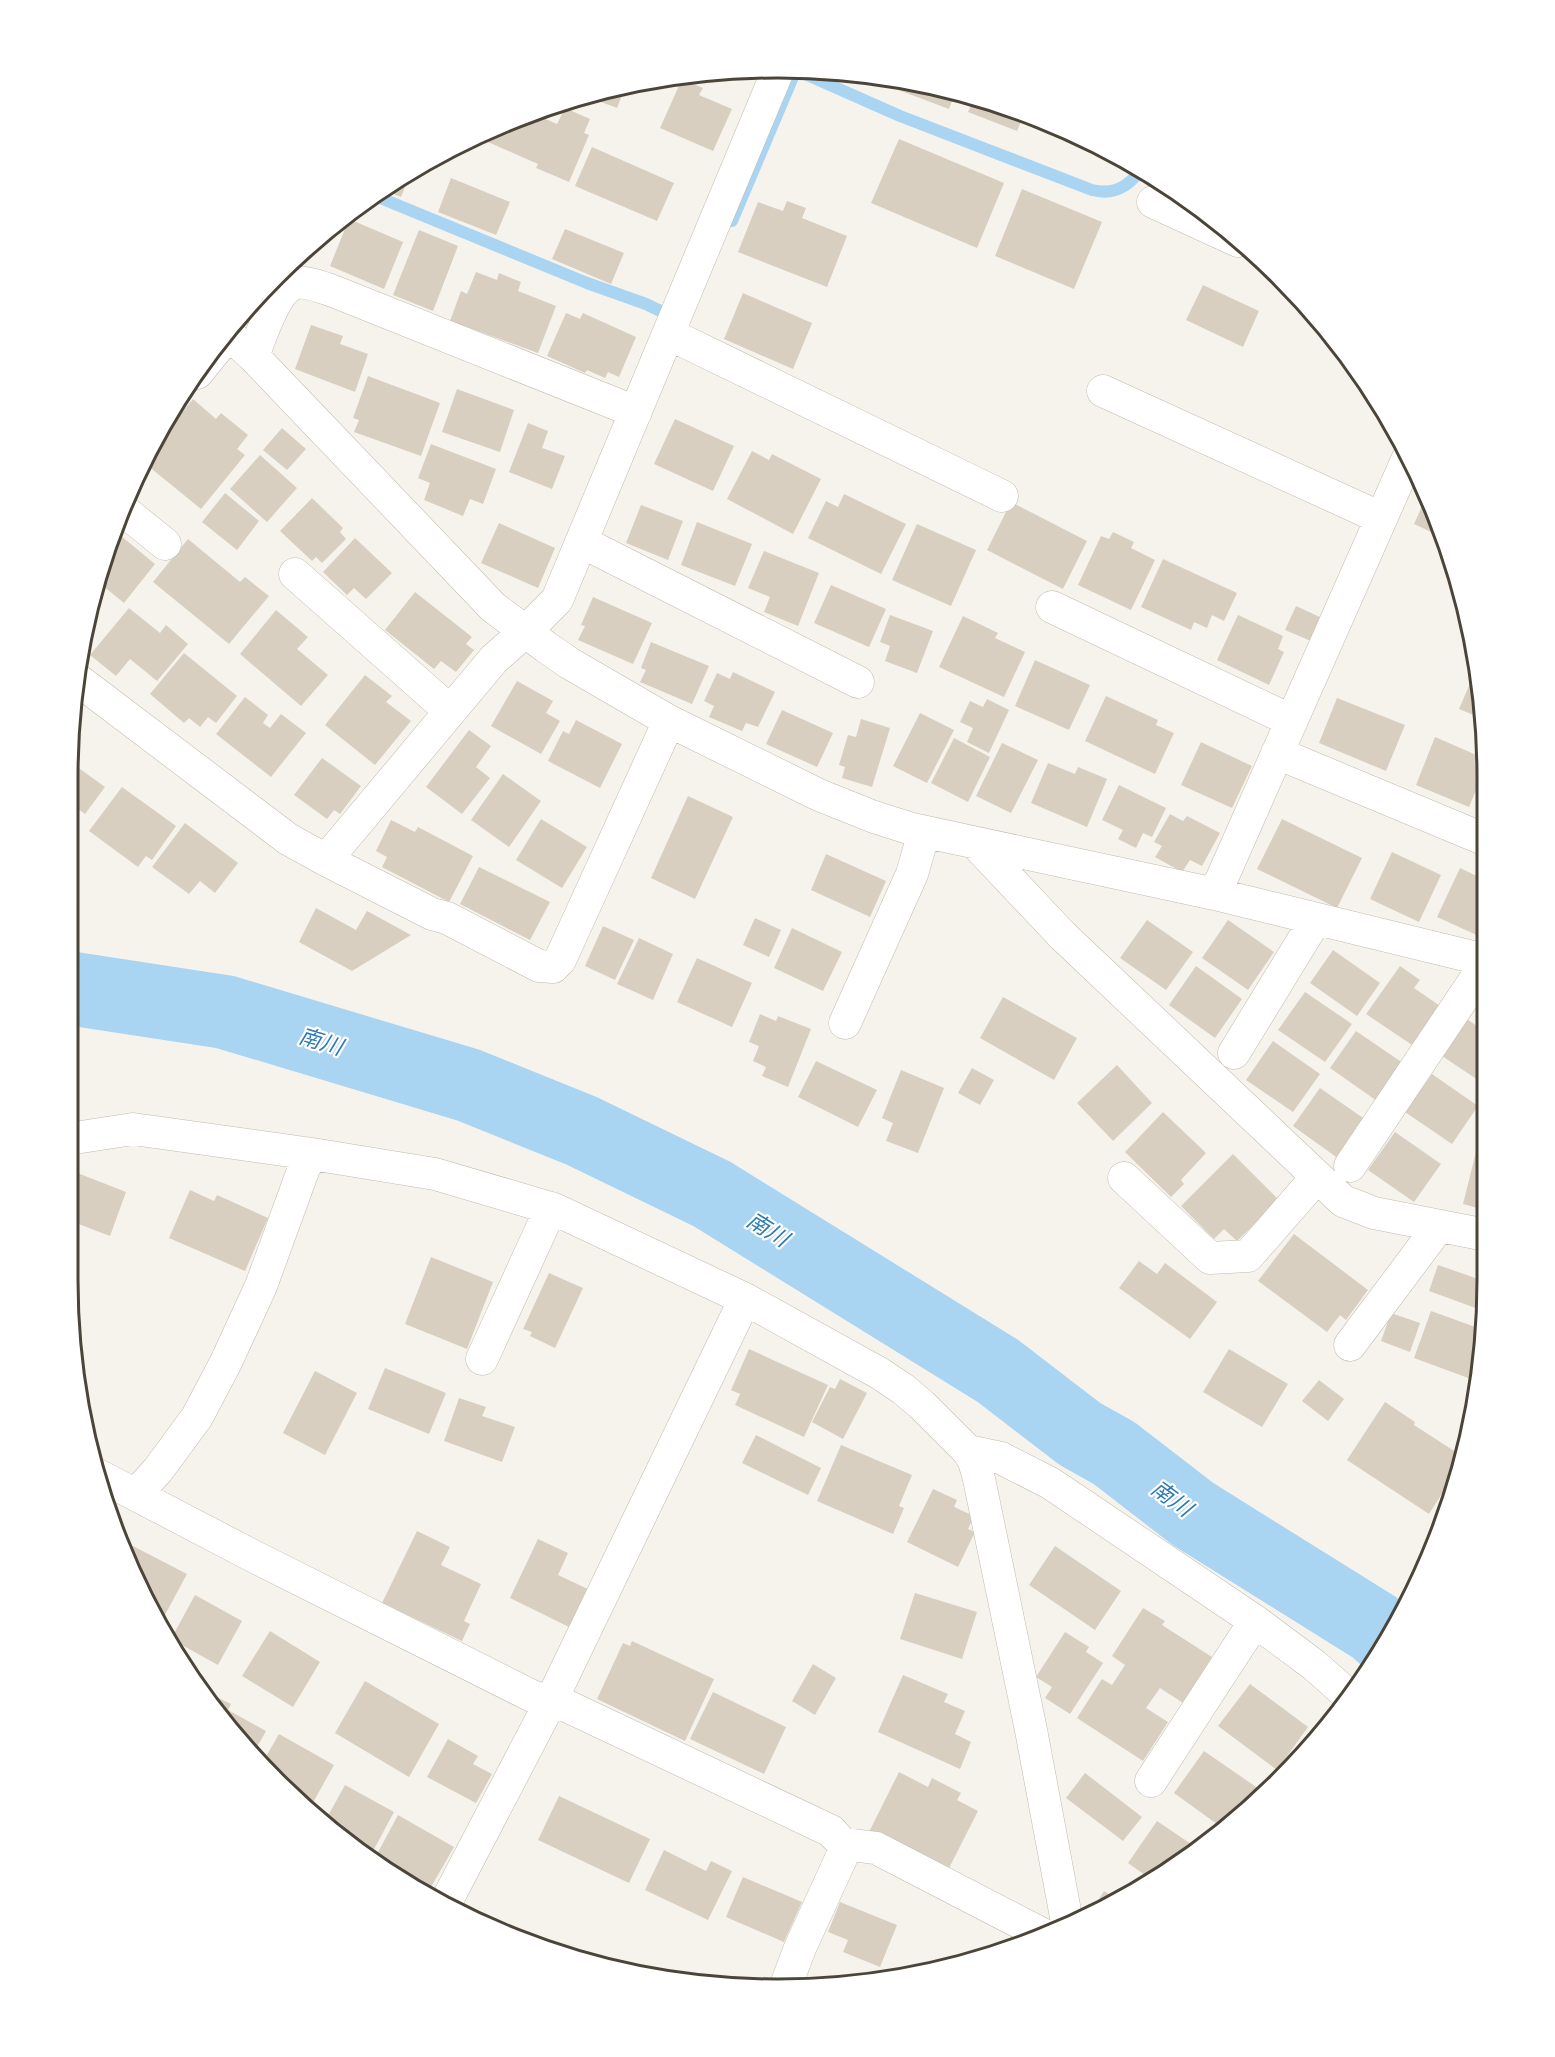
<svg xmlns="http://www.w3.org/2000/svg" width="1555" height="2057" font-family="Ubuntu,'Noto Sans JP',sans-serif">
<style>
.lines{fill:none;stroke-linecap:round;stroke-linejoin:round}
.stream{stroke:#a9d4f2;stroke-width:12}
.river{stroke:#a9d4f2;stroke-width:74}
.building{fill:#d8cfc1}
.minor-casing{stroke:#c2bbae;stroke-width:33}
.minor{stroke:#fff;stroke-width:32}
.labels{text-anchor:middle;stroke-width:4.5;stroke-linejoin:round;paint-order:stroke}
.water-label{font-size:22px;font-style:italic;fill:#2e7ab2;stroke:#fff}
.rim{fill:none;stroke:#4b4439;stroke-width:3}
</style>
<rect width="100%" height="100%" fill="#f6f3ec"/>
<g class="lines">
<path class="stream" d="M 373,195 L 587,283 L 646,304 L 675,318
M 732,221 L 796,70 L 900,116 L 1092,190 C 1112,195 1128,188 1140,170"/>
<path class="river" d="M 68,988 L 225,1012 L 468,1085 L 582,1131 L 712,1194 L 998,1371 L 1080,1434 L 1114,1453 L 1193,1514 L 1374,1627 L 1389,1640"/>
</g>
<path class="building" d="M 887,78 L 916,81 L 955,93 L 949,109 L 885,85 Z
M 682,79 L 703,88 L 699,95 L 732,109 L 713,151 L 660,128 Z
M 626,85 L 617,108 L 588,97 Z
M 974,99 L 1024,114 L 1017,131 L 968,112 Z
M 565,108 L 590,119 L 584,133 L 589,135 L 569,182 L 536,168 L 538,164 L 488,142 L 494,128 L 505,122 L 532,113 L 557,124 Z
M 899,139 L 1004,183 L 977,248 L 871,203 Z
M 592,147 L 674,183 L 657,221 L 575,186 Z
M 411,172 L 401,197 L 381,189 L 383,187 Z
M 451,178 L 510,202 L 496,235 L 438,212 Z
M 1022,189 L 1102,222 L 1074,289 L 995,256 Z
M 787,201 L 806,208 L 802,218 L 847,236 L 827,287 L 738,252 L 758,202 L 783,211 Z
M 349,219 L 403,242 L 384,289 L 330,266 Z
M 565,229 L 624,253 L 611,284 L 552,259 Z
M 419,230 L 458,246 L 433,311 L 393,295 Z
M 476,272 L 497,280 L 499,273 L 521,282 L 518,291 L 556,306 L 538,353 L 450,321 L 461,291 L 467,294 Z
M 1203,285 L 1259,311 L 1243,347 L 1186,320 Z
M 743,293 L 812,323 L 793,369 L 724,339 Z
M 566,313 L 580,319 L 583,313 L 636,337 L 619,377 L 608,372 L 605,378 L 587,370 L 585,373 L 547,356 Z
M 311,325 L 343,336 L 340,344 L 368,354 L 355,392 L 295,369 Z
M 368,376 L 440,403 L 421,456 L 354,432 L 359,420 L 353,418 Z
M 457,389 L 514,410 L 500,452 L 442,432 Z
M 193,399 L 216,419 L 221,413 L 248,435 L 237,449 L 245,455 L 201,509 L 142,461 Z
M 675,419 L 734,446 L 713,491 L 654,464 Z
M 528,423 L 548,431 L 542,448 L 565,456 L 552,489 L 509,472 Z
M 282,428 L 306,449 L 287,470 L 263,450 Z
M 431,444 L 496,469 L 483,504 L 470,499 L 463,516 L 424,500 L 430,483 L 418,478 Z
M 752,451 L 769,460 L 772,454 L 821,479 L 793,534 L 727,499 Z
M 260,455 L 297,488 L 267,522 L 230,489 Z
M 225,493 L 259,521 L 237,550 L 202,522 Z
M 844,494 L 906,524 L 881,574 L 808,538 L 826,501 L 838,507 Z
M 1427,495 L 1434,506 L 1442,537 L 1414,524 Z
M 312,498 L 343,528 L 340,532 L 346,539 L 322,563 L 316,557 L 312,561 L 280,531 Z
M 1011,502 L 1087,541 L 1063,589 L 987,550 Z
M 641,505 L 683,521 L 668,560 L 626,543 Z
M 697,522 L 752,544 L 735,586 L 681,565 Z
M 499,523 L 555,548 L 538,588 L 481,563 Z
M 917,524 L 976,550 L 951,606 L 892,580 Z
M 115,531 L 155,564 L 124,603 L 97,581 Z
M 1113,532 L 1134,542 L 1131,548 L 1155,560 L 1131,610 L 1078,585 L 1101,536 L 1109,539 Z
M 355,538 L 392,573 L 366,599 L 354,588 L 347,595 L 323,572 Z
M 188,539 L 240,582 L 245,577 L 269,596 L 229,644 L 153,582 Z
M 764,551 L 819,573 L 798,626 L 764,612 L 770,597 L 748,588 Z
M 1163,559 L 1237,593 L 1224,621 L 1212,615 L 1207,628 L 1194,622 L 1191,630 L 1141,607 Z
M 831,585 L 886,609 L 869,647 L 814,623 Z
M 415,592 L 472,637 L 466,644 L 474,650 L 456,672 L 441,661 L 434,669 L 385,630 Z
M 593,597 L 652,623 L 633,664 L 578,640 L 585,626 L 581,625 Z
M 1296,606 L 1322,618 L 1311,641 L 1285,630 Z
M 129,608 L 160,633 L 166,625 L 188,644 L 157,681 L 130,659 L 116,676 L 90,655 Z
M 276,610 L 308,637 L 297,649 L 328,675 L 301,706 L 240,654 Z
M 890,615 L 933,631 L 917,673 L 885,661 L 890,646 L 880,642 Z
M 1238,615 L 1283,636 L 1278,649 L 1284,652 L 1269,685 L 1217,660 Z
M 963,616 L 998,633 L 995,638 L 1025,652 L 1004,697 L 939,667 Z
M 651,642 L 709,666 L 692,704 L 640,682 L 646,670 L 641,668 Z
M 184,653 L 237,696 L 216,723 L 208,717 L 200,727 L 189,718 L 184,723 L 150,694 Z
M 1035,660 L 1090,685 L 1069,730 L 1015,706 Z
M 1477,667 L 1481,685 L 1481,718 L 1459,709 Z
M 733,672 L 775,692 L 758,727 L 746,723 L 742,731 L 709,717 L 714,706 L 704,701 L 717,673 L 730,679 Z
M 365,675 L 392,696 L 386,702 L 411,721 L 375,765 L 325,725 Z
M 517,681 L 553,701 L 546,713 L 560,721 L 541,754 L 491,726 Z
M 1106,696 L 1158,720 L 1156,725 L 1174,733 L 1155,774 L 1085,741 Z
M 245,697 L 268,715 L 263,723 L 270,728 L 281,714 L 306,733 L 271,777 L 216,734 Z
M 1337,698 L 1405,725 L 1386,771 L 1319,743 Z
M 987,699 L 1009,710 L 989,753 L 967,742 L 973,728 L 960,722 L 970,701 L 983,707 Z
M 782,710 L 833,733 L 817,767 L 766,744 Z
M 920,713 L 954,730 L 927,783 L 893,766 Z
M 861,719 L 890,728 L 872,787 L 842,778 L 845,767 L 839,765 L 848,735 L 856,737 Z
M 576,720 L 622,744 L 600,788 L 548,761 L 563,731 L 569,734 Z
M 469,730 L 491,746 L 476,767 L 490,778 L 462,814 L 426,787 Z
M 1435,737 L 1481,757 L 1481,778 L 1469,807 L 1416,785 Z
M 954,738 L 990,757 L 968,802 L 931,783 Z
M 1201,742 L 1252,766 L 1232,808 L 1181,785 Z
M 1002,743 L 1038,760 L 1011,813 L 976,796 Z
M 322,758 L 361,786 L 340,814 L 334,810 L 327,819 L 294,795 Z
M 69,761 L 105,787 L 85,814 L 74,806 L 69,813 Z
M 1048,763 L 1075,774 L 1078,767 L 1107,779 L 1087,827 L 1031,803 Z
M 503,774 L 541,801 L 509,847 L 471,820 Z
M 1119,785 L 1166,808 L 1152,837 L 1143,833 L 1136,848 L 1118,839 L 1123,830 L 1102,820 Z
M 122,787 L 176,826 L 152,860 L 146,856 L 138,867 L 89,831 Z
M 688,796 L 733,817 L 695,899 L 651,878 Z
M 1170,814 L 1183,821 L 1187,816 L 1220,833 L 1202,866 L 1190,860 L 1182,872 L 1155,857 L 1162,846 L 1154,842 Z
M 541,819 L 587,847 L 562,888 L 516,860 Z
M 1282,819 L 1362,858 L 1337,908 L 1257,869 Z
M 391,820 L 415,832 L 418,827 L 473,856 L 449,902 L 382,867 L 387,857 L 376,851 Z
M 185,823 L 238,863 L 215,893 L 200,881 L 189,894 L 152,867 Z
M 1392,852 L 1441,875 L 1419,922 L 1370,899 Z
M 826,854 L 886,881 L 870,917 L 811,890 Z
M 479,867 L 550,902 L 530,940 L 460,904 Z
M 1460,868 L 1481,878 L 1481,937 L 1437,917 Z
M 316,908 L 356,930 L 367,911 L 411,935 L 352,971 L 299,942 Z
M 755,918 L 781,930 L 769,957 L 743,945 Z
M 1147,920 L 1193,952 L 1166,990 L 1120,958 Z
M 1228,920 L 1274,952 L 1248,990 L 1202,958 Z
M 603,926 L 634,940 L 615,980 L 585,966 Z
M 792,928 L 842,952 L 823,991 L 774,968 Z
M 639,938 L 673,954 L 653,1000 L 617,984 Z
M 1333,950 L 1380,983 L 1357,1016 L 1310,983 Z
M 697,958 L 752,983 L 732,1027 L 677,1002 Z
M 1196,966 L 1242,999 L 1215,1038 L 1169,1005 Z
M 1400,966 L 1420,980 L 1414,988 L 1443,1008 L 1415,1047 L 1366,1014 Z
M 1305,992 L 1352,1024 L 1325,1062 L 1278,1030 Z
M 1003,997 L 1077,1038 L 1054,1080 L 980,1038 Z
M 760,1014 L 776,1021 L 778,1016 L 811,1029 L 788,1087 L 762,1076 L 766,1067 L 753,1061 L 759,1046 L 749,1042 Z
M 1467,1019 L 1481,1029 L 1481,1082 L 1442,1056 Z
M 1356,1031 L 1403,1063 L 1377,1101 L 1330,1068 Z
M 1273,1041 L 1320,1074 L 1293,1112 L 1246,1080 Z
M 816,1061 L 877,1090 L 858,1127 L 798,1097 Z
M 1117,1065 L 1152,1103 L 1113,1141 L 1077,1103 Z
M 972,1068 L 994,1080 L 980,1105 L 958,1093 Z
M 901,1070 L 944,1088 L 918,1153 L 886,1141 L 893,1123 L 882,1118 Z
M 1432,1074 L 1478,1106 L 1452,1144 L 1405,1112 Z
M 1320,1088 L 1366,1120 L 1339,1159 L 1293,1126 Z
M 1163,1112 L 1206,1153 L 1181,1180 L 1184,1184 L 1171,1197 L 1125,1152 Z
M 1395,1132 L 1441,1164 L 1414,1202 L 1368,1170 Z
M 1481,1132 L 1481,1209 L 1463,1204 Z
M 1233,1154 L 1279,1200 L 1237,1241 L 1224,1229 L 1214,1239 L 1181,1206 Z
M 70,1170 L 126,1192 L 110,1236 L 68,1220 L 68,1175 Z
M 190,1190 L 214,1201 L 217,1195 L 268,1218 L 245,1271 L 169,1238 Z
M 1294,1234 L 1368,1290 L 1346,1320 L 1340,1315 L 1327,1332 L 1258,1281 Z
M 431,1257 L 493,1282 L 467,1349 L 405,1324 Z
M 1139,1261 L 1157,1274 L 1165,1263 L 1217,1302 L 1190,1339 L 1119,1288 Z
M 1438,1265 L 1481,1280 L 1481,1310 L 1429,1291 Z
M 549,1273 L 583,1288 L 555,1348 L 530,1336 L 532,1332 L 523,1329 Z
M 1431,1311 L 1481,1329 L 1481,1372 L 1479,1382 L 1414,1358 Z
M 1391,1313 L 1420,1323 L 1410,1352 L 1381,1341 Z
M 749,1349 L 828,1385 L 804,1437 L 735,1405 L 740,1394 L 731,1390 Z
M 1229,1349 L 1288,1384 L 1262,1427 L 1203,1392 Z
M 385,1368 L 446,1393 L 429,1434 L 368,1409 Z
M 315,1371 L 357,1393 L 325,1455 L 283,1433 Z
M 840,1379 L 867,1393 L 843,1439 L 812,1422 L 830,1387 L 835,1389 Z
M 1319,1380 L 1344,1399 L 1328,1421 L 1302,1401 Z
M 459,1398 L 486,1407 L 482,1416 L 515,1427 L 502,1462 L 444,1441 Z
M 1385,1402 L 1415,1422 L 1414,1425 L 1462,1456 L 1459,1467 L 1429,1514 L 1347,1460 Z
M 756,1435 L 821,1468 L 808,1495 L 742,1463 Z
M 841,1445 L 912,1475 L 899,1506 L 904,1508 L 893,1534 L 817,1501 Z
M 933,1489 L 957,1500 L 954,1507 L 974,1516 L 968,1529 L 975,1532 L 958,1567 L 907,1542 Z
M 417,1531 L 450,1547 L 441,1565 L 481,1584 L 464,1621 L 470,1624 L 462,1641 L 382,1603 Z
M 538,1539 L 568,1553 L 558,1575 L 590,1590 L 571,1628 L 510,1598 Z
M 133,1546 L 187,1574 L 159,1626 L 129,1553 Z
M 1055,1546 L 1121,1591 L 1095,1630 L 1029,1585 Z
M 915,1593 L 977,1612 L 962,1659 L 900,1639 Z
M 195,1595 L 242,1621 L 218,1665 L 171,1639 Z
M 1143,1608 L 1165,1621 L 1162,1625 L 1212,1657 L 1183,1703 L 1160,1688 L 1146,1708 L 1168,1722 L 1143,1761 L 1077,1718 L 1102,1679 L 1112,1685 L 1125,1665 L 1112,1656 Z
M 270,1631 L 320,1662 L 293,1707 L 242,1676 Z
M 1065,1632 L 1089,1647 L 1086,1652 L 1103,1663 L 1070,1714 L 1045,1698 L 1052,1687 L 1036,1677 Z
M 632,1641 L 714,1679 L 685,1741 L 597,1699 L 623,1643 L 630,1646 Z
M 813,1664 L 836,1678 L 815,1715 L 792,1701 Z
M 903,1675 L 948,1694 L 944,1702 L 965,1711 L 955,1734 L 971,1742 L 960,1769 L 878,1732 Z
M 365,1681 L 439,1724 L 409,1777 L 335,1733 Z
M 1250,1684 L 1308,1727 L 1277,1770 L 1218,1726 Z
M 713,1692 L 786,1727 L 764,1774 L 690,1739 Z
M 214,1696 L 231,1704 L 228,1710 L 266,1731 L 252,1756 L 243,1747 L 211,1702 Z
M 279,1734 L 334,1765 L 310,1808 L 297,1801 L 261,1765 Z
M 448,1739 L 478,1756 L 473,1764 L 492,1774 L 476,1803 L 427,1777 Z
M 1204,1751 L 1262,1791 L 1221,1827 L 1174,1793 Z
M 899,1772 L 928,1787 L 932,1778 L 961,1793 L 957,1800 L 978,1811 L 947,1872 L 869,1832 Z
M 1085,1773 L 1142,1817 L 1123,1841 L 1066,1798 Z
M 345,1785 L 394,1812 L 371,1855 L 324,1823 Z
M 559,1796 L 650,1839 L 629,1883 L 538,1840 Z
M 398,1815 L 454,1847 L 431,1887 L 376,1856 Z
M 1157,1821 L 1197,1848 L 1172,1870 L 1152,1880 L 1128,1863 Z
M 664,1850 L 706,1871 L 711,1861 L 732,1871 L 708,1920 L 645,1890 Z
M 743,1877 L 802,1902 L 784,1942 L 726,1917 Z
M 1104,1891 L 1115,1898 L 1093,1909 Z
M 840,1902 L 897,1925 L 880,1967 L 843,1952 L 848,1940 L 828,1932 Z"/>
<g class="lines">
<g class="minor-casing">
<path id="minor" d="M 1153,202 L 1238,241
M 226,332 L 253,356 L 493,607 L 546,647 L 569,663 L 669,721 L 819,795 L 874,817 L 912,829 L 1215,894 L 1481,959
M 669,334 L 1002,496
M 253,356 C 261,337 273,295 291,285 C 302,279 321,287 333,291 L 636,412
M 197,373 L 228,335
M 1103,391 L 1381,518
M 123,510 L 165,544
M 582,542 L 858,682
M 295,574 L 450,711
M 1052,607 L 1292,721
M 78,680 L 288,839 L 326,860 L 432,914 L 447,918 L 539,966 L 553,967 L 560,960 L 669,721
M 1277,753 L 1481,838
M 976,844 L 1063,936 L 1343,1201 L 1374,1213 L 1481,1234
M 326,860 L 494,659 L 526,631 L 557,600 L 779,68
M 1215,894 L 1408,458
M 845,1023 L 912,874 L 924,832
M 1234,1053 L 1316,919
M 68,1139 L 133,1129 L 312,1154 L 435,1174 L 554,1209 L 745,1299 L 879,1373 L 903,1389 L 922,1405 L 968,1451 L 1001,1458 L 1050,1483 L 1255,1621 L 1314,1665 L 1349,1696
M 1350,1166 L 1481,971
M 1124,1178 L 1210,1258 L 1248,1256 L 1317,1177
M 1350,1345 L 1439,1226
M 482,1359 L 551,1208
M 968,1451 L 974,1461 L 979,1479 L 1031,1730 L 1067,1922
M 96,1474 L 251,1555 L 536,1698 L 552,1699 L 831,1831 L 843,1844 L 843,1854 L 800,1948 L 786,1985
M 136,1494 L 158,1470 L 197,1417 L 226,1362 L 261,1286 L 304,1168 L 312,1154
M 1151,1781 L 1255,1621
M 843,1844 L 876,1848 L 1042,1934
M 445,1904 L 552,1699 L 745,1299"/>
</g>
<use href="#minor" class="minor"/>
</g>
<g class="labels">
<g class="water-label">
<text transform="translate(321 1041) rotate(17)" y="8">南川</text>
<text transform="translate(768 1229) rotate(32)" y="8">南川</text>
<text transform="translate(1172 1498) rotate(36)" y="8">南川</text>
</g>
</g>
<path d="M0 0H1555V2057H0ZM777 78H778A699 699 0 0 1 1477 777V1280A699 699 0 0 1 778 1979H777A699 699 0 0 1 78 1280V777A699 699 0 0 1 777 78Z" fill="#fff" fill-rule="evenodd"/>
<path class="rim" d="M777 78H778A699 699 0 0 1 1477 777V1280A699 699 0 0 1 778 1979H777A699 699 0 0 1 78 1280V777A699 699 0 0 1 777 78Z"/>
</svg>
